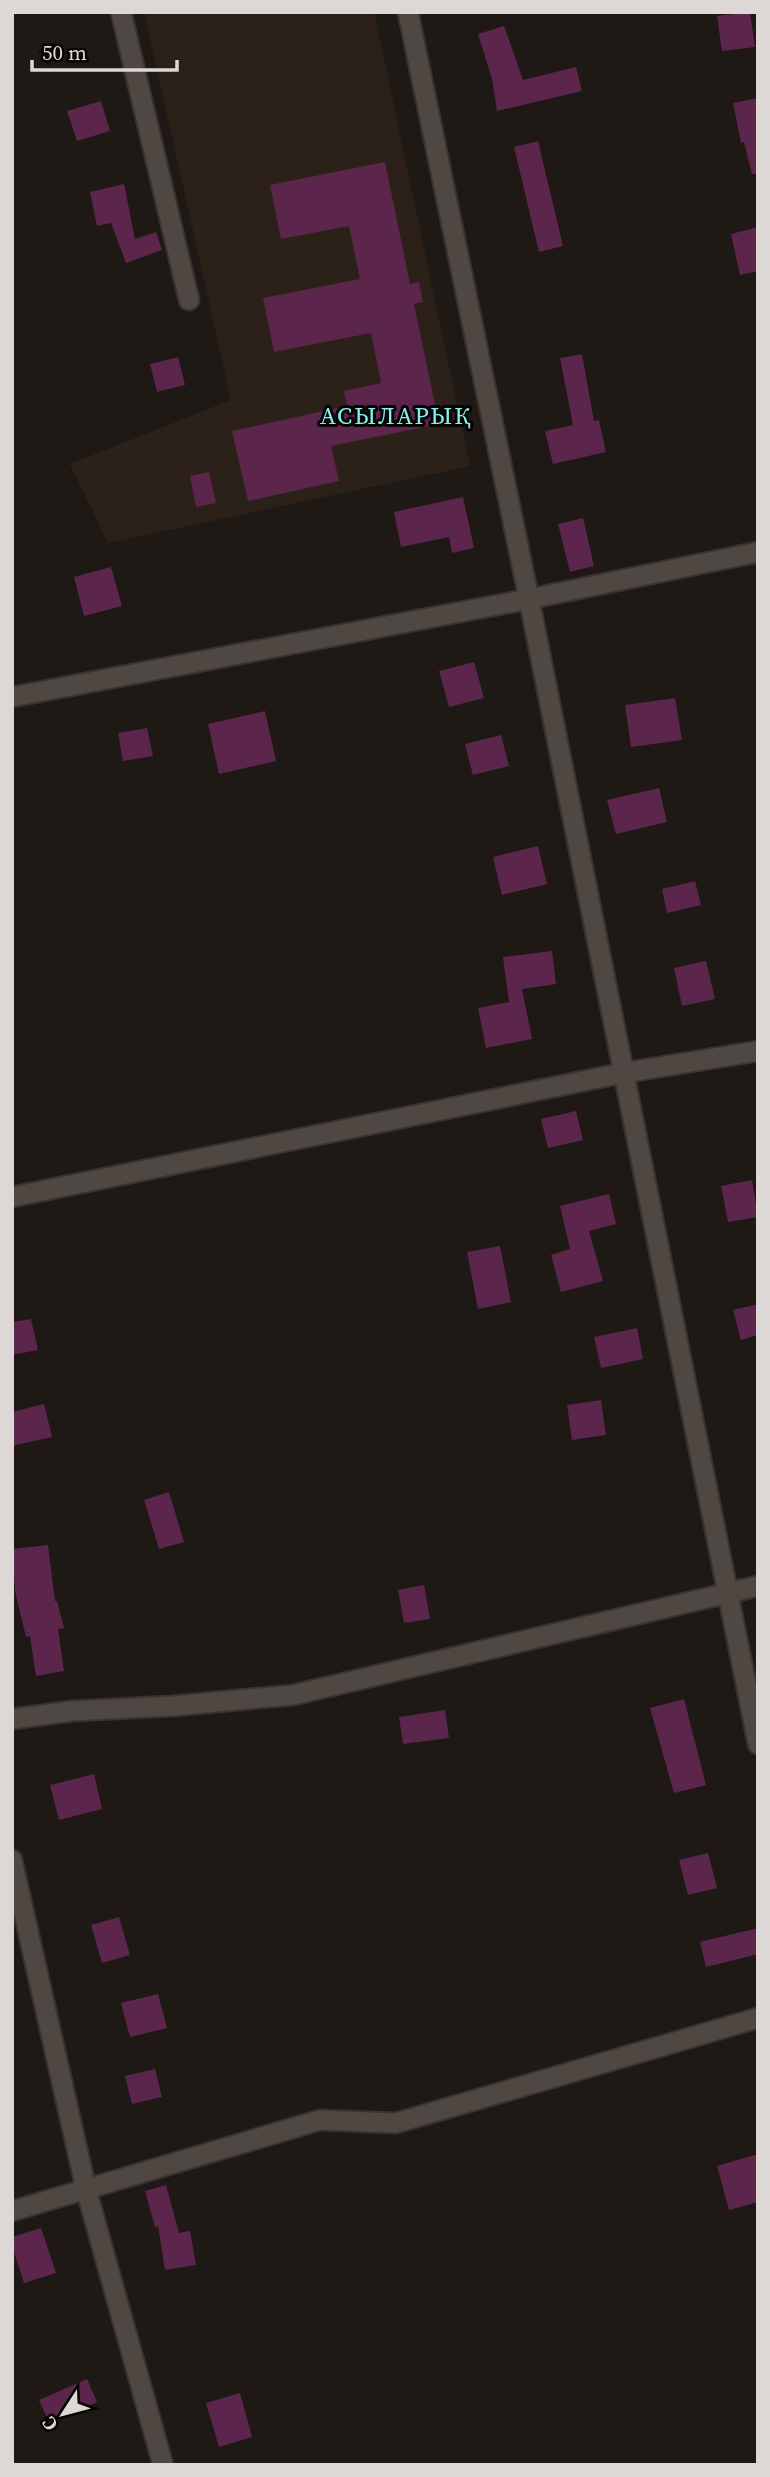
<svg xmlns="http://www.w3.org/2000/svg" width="770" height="2477" font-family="'Source Serif 4',serif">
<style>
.built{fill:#2c2119}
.building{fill:#5c254c}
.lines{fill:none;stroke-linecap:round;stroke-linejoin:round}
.street-casing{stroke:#383331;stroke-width:23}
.street{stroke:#4e4742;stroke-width:19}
.labels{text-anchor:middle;stroke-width:6;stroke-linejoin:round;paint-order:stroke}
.quarter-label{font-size:24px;letter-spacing:2px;fill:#85f1ee;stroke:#070504}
</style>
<rect width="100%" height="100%" fill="#1f1915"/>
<path class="built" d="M 144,12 L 374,12 L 470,466 L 108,543 L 70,464 L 231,400 Z"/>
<path class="building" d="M 750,12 L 755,47 L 722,51 L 717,16 Z
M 504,26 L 523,80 L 576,67 L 582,91 L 497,111 L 492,79 L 478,34 Z
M 758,98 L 758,174 L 752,174 L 744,142 L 741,143 L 733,103 Z
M 101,101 L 110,131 L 77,141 L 67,111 Z
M 538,141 L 563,246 L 539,252 L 514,147 Z
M 385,162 L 410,284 L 419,282 L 423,302 L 414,304 L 439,424 L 331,446 L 339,481 L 248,501 L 232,431 L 347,406 L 344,391 L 381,383 L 371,333 L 274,352 L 263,298 L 360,279 L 349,226 L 281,239 L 270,185 Z
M 124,184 L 135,239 L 156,232 L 162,250 L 126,263 L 111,223 L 97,226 L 90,192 Z
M 758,227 L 758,271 L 740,275 L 731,234 Z
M 582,354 L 594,421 L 599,420 L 606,452 L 553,464 L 545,431 L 573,425 L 560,358 Z
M 178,357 L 185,385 L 157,392 L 150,364 Z
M 209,472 L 216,503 L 196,507 L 190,476 Z
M 463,497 L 474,548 L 452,553 L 449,537 L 401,547 L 394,512 Z
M 583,518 L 594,566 L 570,572 L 558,524 Z
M 111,567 L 122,606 L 84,616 L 74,577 Z
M 474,662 L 484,698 L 449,707 L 439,671 Z
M 675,698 L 682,740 L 631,747 L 625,705 Z
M 265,711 L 276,761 L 219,774 L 208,724 Z
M 147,728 L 153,756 L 123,761 L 118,733 Z
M 501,735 L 509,766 L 473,775 L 465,744 Z
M 659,788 L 667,822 L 616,834 L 607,800 Z
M 538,846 L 547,884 L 502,895 L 493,857 Z
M 695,881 L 701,905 L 667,913 L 662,889 Z
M 552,951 L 556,984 L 522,989 L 532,1039 L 486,1048 L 478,1008 L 509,1002 L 503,957 Z
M 706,961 L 715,999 L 682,1006 L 674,968 Z
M 576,1111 L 583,1140 L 548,1148 L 541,1119 Z
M 752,1180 L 758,1217 L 728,1222 L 721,1186 Z
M 609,1194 L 616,1224 L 589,1231 L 603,1281 L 561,1292 L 551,1255 L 570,1249 L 560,1206 Z
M 500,1246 L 511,1302 L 478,1309 L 467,1252 Z
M 758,1304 L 758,1335 L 741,1340 L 733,1310 Z
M 31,1319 L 38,1350 L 12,1355 L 12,1322 Z
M 637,1328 L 643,1359 L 601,1368 L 594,1337 Z
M 601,1400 L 606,1435 L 572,1440 L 567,1405 Z
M 44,1404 L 52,1437 L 12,1446 L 12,1412 Z
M 169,1492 L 184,1542 L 159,1549 L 144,1500 Z
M 48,1545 L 55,1601 L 57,1601 L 64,1628 L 58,1629 L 64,1671 L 36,1676 L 30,1636 L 26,1637 L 15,1591 L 12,1549 Z
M 424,1585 L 430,1619 L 404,1623 L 398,1590 Z
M 684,1699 L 706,1785 L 674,1793 L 650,1708 Z
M 445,1710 L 449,1738 L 403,1744 L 399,1717 Z
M 94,1774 L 102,1809 L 59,1820 L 50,1785 Z
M 708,1853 L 717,1888 L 688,1895 L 679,1860 Z
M 119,1917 L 130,1955 L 102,1963 L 91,1925 Z
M 758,1928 L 758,1954 L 706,1967 L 700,1942 Z
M 158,1994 L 167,2028 L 130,2037 L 121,2003 Z
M 155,2069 L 162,2097 L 132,2104 L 125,2076 Z
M 758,2154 L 758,2202 L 729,2210 L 717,2166 Z
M 166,2185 L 179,2233 L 190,2231 L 196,2265 L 165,2270 L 158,2226 L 155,2227 L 145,2191 Z
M 41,2228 L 56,2273 L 24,2283 L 12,2246 L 12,2237 Z
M 87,2379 L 97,2402 L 50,2424 L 39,2400 Z
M 240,2393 L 252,2437 L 219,2447 L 206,2403 Z"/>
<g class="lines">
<g class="street-casing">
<path id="street" d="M 121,12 L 189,300
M 408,12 L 529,599 L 758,1744
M 12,697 L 529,599 L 758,552
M 12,1197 L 623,1073 L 758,1051
M 12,1719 L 72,1711 L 172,1706 L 293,1695 L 758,1586
M 12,1860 L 86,2189 L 163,2465
M 12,2211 L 320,2120 L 396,2123 L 758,2018"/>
</g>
<use href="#street" class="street"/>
</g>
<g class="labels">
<g class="quarter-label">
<text x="396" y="424">АСЫЛАРЫҚ</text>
</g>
</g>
<rect width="770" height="2477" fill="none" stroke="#ddd8d5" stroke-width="28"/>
<g transform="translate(63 2414) rotate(234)" stroke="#070504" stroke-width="5" paint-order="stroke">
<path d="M0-5L12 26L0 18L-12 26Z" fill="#ddd8d5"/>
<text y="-10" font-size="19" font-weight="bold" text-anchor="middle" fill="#ddd8d5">С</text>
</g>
<path d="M32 60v10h145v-10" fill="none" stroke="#ddd8d5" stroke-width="3.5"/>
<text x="42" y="60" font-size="21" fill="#ddd8d5" stroke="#070504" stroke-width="5" paint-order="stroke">50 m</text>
</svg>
